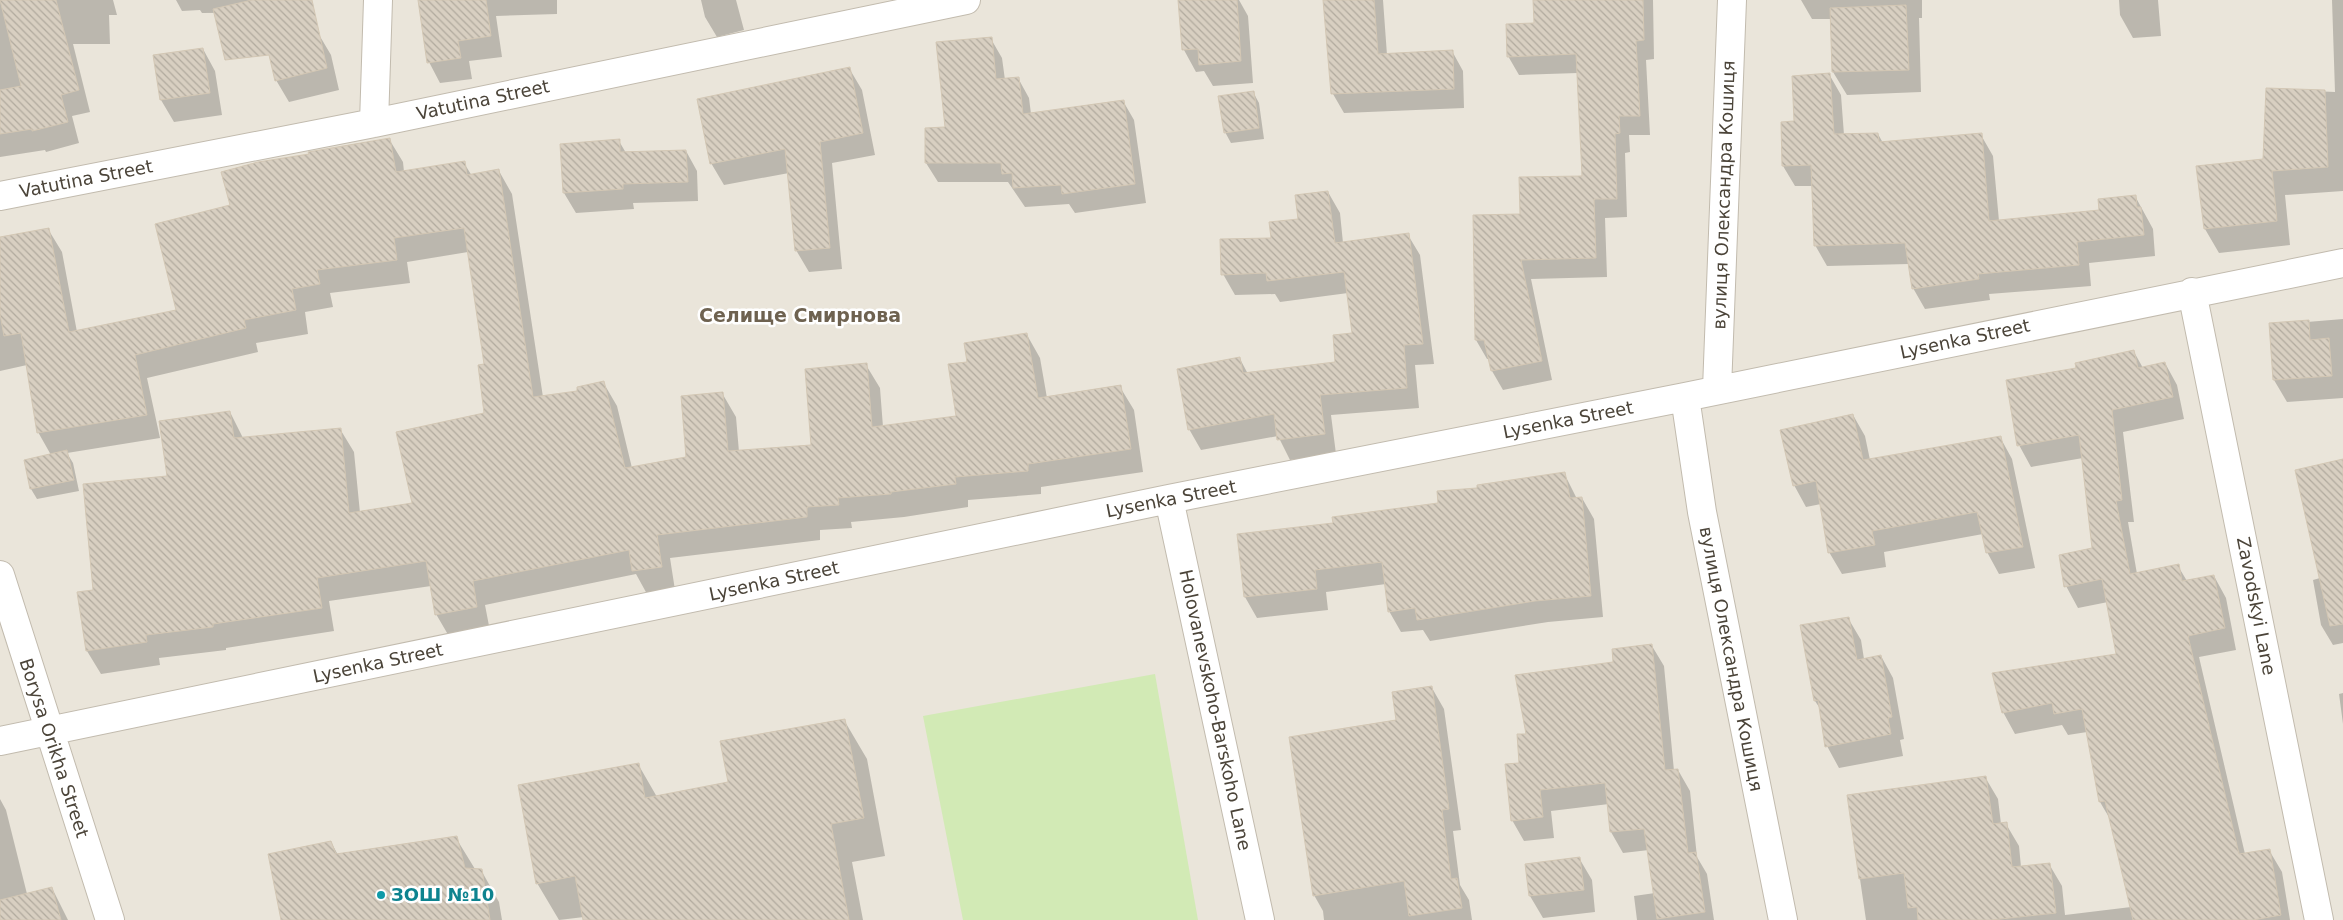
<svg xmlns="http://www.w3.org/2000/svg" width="2343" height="920" font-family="'DejaVu Sans',sans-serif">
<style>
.residential{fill:#eae5da}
.grass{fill:#d2eab5}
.shadow{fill:#0003}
.building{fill:url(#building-back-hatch);stroke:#d3c7b4}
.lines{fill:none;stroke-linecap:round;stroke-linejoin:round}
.street-casing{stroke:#c2bbae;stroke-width:30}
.street{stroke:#fff;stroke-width:28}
.culture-dot{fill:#0f9aa8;stroke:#fff;stroke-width:2}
.labels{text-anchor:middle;stroke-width:5;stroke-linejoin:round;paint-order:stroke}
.street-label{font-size:18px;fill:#4b4439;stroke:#fff}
.culture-label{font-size:18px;font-weight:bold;fill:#0d838f;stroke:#fff;text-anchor:start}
.neighbourhood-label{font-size:19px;font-weight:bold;fill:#6e6250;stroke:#fff}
</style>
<defs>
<pattern id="building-back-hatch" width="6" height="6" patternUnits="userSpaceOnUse" patternTransform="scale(1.25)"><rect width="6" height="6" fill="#d8cfc1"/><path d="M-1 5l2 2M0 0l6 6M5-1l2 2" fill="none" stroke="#b1aa9e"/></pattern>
</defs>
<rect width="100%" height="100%" fill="#f6f3ec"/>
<path class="residential" d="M 0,0 L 2343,0 L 2343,920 L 0,920 Z"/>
<path class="grass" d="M 1155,674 L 1198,920 L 963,920 L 923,716 Z"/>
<path class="shadow" d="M 0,0 L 113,0 L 117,15 L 109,15 L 110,44 L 73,44 L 90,112 L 72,116 L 79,143 L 46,152 L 45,150 L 0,157 Z
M 176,0 L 301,0 L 301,12 L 202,13 L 200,10 L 182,11 Z
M 420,0 L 557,0 L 557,14 L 496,16 L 502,57 L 469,61 L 472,79 L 440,83 L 429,62 Z
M 701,0 L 736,0 L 744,30 L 717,37 L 705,17 Z
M 1180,0 L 1239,0 L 1248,16 L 1253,83 L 1213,86 L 1204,71 L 1196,72 L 1184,50 Z
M 1324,0 L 1383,0 L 1387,55 L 1452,51 L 1463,71 L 1464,108 L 1344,113 L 1333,94 Z
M 1535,0 L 1653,0 L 1654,59 L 1646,60 L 1650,135 L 1629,135 L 1630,152 L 1625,153 L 1627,217 L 1605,218 L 1607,277 L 1531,279 L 1552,380 L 1503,390 L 1492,371 L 1490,359 L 1487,359 L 1476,340 L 1521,215 L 1583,177 L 1578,73 L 1519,75 L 1508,56 L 1535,24 Z
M 1801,0 L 1922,0 L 1922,18 L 1919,18 L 1921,92 L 1847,95 L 1833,72 L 1832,19 L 1812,19 Z
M 2119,0 L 2158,0 L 2161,36 L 2133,38 L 2120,15 Z
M 2332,0 L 2343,0 L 2343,191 L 2285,195 L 2290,245 L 2219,253 L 2205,229 L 2265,160 L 2267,89 L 2335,92 Z
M 318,33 L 331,55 L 339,90 L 289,102 L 276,80 Z
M 991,39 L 1002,58 L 1005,80 L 1018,78 L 1029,98 L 1031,114 L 1123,101 L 1134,120 L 1146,203 L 1075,213 L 1069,204 L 1025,207 L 1008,182 L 938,182 L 926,163 L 946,128 Z
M 203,49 L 215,71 L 222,115 L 174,122 L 161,100 L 155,56 Z
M 849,68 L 862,90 L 875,155 L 832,163 L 842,269 L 809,272 L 796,250 L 789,173 L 724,185 L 711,163 Z
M 1829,74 L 1841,95 L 1844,135 L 1878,134 L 1883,143 L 1981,135 L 1993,156 L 1999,221 L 2101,212 L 2135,196 L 2153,229 L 2155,256 L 2089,263 L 2091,286 L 1989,294 L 1990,300 L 1925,309 L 1913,288 L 1909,264 L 1827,266 L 1815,245 L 1813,186 L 1795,186 L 1783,166 L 1795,123 Z
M 1253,92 L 1259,103 L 1264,139 L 1231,143 L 1225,132 Z
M 389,139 L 403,162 L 404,172 L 464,163 L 472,176 L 499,171 L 512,194 L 543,397 L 579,392 L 603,382 L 617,406 L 632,468 L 687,458 L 722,393 L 736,417 L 739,452 L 813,447 L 866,365 L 880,388 L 883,427 L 957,417 L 969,363 L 1027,335 L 1040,358 L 1047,398 L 1120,387 L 1134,410 L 1143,472 L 1041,487 L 1041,494 L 968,500 L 968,507 L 904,517 L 851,522 L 852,528 L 820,530 L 820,540 L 670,558 L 675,590 L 647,594 L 636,574 L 485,605 L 490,631 L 450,638 L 436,614 L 431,586 L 329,601 L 334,631 L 226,648 L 226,650 L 159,658 L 160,665 L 101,674 L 87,651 L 95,591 L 168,477 L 230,412 L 243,438 L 340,429 L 354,452 L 360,513 L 413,504 L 485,414 L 485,365 L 468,252 L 407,262 L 410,283 L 330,293 L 333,307 L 305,312 L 308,334 L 256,343 L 258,352 L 147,378 L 160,438 L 67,453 L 73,463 L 79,491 L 37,499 L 31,489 L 51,455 L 38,432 L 27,365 L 0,371 L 0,238 L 48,229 L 62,252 L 77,332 L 177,311 L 232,206 L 310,155 Z
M 619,141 L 626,153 L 686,151 L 697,171 L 698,201 L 633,203 L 634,209 L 576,213 L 564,193 L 561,145 Z
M 1328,192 L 1340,213 L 1343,243 L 1408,235 L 1420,255 L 1434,364 L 1415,365 L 1419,408 L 1331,415 L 1336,454 L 1290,460 L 1278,436 L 1201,450 L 1189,429 L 1240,359 L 1248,374 L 1336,364 L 1354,335 L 1348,293 L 1280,302 L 1275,294 L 1235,295 L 1223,274 L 1300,220 Z
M 2343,319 L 2343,398 L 2287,402 L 2274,380 L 2270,325 Z
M 2134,352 L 2143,368 L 2165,363 L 2177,385 L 2184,419 L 2123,432 L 2134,522 L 2128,522 L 2137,574 L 2178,566 L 2187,581 L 2214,576 L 2226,598 L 2236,650 L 2199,657 L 2245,854 L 2269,850 L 2282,872 L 2290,920 L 1866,920 L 1848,797 L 1985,777 L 1998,799 L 2001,824 L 2006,824 L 2019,846 L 2021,867 L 2049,864 L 2062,886 L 2065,915 L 2131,907 L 2110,819 L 2100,802 L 2087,732 L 2068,735 L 2062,725 L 2015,734 L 2003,712 L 2118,655 L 2108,602 L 2078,608 L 2066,586 L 2093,549 L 2083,458 L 2031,467 L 2019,445 L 2078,369 Z
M 1853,415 L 1865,436 L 1870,460 L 2000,437 L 2012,459 L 2035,568 L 1999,574 L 1987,552 L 1983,534 L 1884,552 L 1886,567 L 1842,574 L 1829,552 L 1821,504 L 1806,507 L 1794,485 Z
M 2343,461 L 2343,643 L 2333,645 L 2321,625 L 2313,580 L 2320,578 Z
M 1564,473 L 1577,499 L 1582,498 L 1594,519 L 1603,617 L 1548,622 L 1430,641 L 1423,630 L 1401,632 L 1389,611 L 1386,584 L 1326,592 L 1328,610 L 1257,618 L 1245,597 L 1334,524 L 1440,504 L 1478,489 Z
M 1848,618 L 1861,640 L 1864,659 L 1881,656 L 1893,678 L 1904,739 L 1900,740 L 1903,756 L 1839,768 L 1827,746 L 1821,710 L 1815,701 L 1802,626 Z
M 1652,646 L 1664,666 L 1674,771 L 1678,770 L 1690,791 L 1697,857 L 1707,874 L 1714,920 L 1637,920 L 1634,896 L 1655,893 L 1649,850 L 1623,853 L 1611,832 L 1609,804 L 1551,811 L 1554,838 L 1524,841 L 1512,820 L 1521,764 L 1528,735 L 1615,663 Z
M 1432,688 L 1444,709 L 1461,830 L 1453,831 L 1460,885 L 1469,900 L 1472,920 L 1324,920 L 1323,911 L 1314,895 L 1398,721 Z
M 2343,693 L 2343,724 L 2339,694 Z
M 844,720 L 867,759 L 885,856 L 852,862 L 863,920 L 585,920 L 584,917 L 559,920 L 537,883 L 638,764 L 657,797 L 729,783 Z
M 0,799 L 6,810 L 27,894 L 52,888 L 68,920 L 0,920 Z
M 456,838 L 475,869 L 481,870 L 499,902 L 502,920 L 283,920 L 331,842 L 338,855 Z
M 1579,858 L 1592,880 L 1595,912 L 1543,918 L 1530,896 Z"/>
<path class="building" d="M 0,0 L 56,0 L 79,90 L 61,95 L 68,122 L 32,131 L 32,129 L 0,134 L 0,90 L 21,86 Z
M 252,0 L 312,0 L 327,68 L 275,81 L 269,55 L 225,60 L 213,9 Z
M 418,0 L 486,0 L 491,36 L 458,41 L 461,58 L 427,63 Z
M 1178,0 L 1237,0 L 1241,61 L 1199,65 L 1198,49 L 1182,50 Z
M 1323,0 L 1374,0 L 1378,54 L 1453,50 L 1454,89 L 1331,94 Z
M 1533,0 L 1643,0 L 1644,40 L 1636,41 L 1640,116 L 1619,116 L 1620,133 L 1615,134 L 1617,199 L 1594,199 L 1596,258 L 1521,260 L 1542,361 L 1491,371 L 1484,340 L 1475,340 L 1473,215 L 1520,214 L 1519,177 L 1582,176 L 1576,54 L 1507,57 L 1506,24 L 1534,23 Z
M 1906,5 L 1909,70 L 1832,72 L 1830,8 Z
M 992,37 L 996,79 L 1019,77 L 1023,114 L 1124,100 L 1135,184 L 1062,194 L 1061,185 L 1013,188 L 1012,173 L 1002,174 L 1001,163 L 925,163 L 925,128 L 945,127 L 936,42 Z
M 203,48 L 210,93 L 160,100 L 153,55 Z
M 850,67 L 863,133 L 820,142 L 830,248 L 795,251 L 785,149 L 710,164 L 697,99 Z
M 1830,73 L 1834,134 L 1878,133 L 1879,142 L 1982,133 L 1989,221 L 2099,210 L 2098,199 L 2136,195 L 2137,207 L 2141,207 L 2144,235 L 2077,242 L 2079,265 L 1978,274 L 1979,279 L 1912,289 L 1905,243 L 1814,246 L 1811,165 L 1782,166 L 1781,122 L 1794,121 L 1792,76 Z
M 2266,88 L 2325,90 L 2328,167 L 2272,171 L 2277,221 L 2204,229 L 2196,166 L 2263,159 Z
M 1254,91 L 1259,128 L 1224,133 L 1218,96 Z
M 390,138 L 396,172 L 465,161 L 467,175 L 499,169 L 533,397 L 577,391 L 577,387 L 604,381 L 625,468 L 686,457 L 681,396 L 723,392 L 728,451 L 811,445 L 805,369 L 867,363 L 872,427 L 956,416 L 948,364 L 967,362 L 964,343 L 1027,333 L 1038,398 L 1121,385 L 1131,449 L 1028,464 L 1028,471 L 955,477 L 956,484 L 891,492 L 891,494 L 838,498 L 839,505 L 807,507 L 807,517 L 657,535 L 662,567 L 632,571 L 629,550 L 473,581 L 477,607 L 435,615 L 426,561 L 317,578 L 322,608 L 213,624 L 213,627 L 146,635 L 147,642 L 86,651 L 77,592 L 93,590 L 83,484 L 167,476 L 159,421 L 230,411 L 234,438 L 341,428 L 349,513 L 412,503 L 396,432 L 484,413 L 478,365 L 484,364 L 464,228 L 394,238 L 397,260 L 317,270 L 320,284 L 292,289 L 296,310 L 244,320 L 246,328 L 135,355 L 147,415 L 37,433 L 21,333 L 4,336 L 0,314 L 0,237 L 49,228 L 69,332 L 176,310 L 155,224 L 230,205 L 221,172 L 258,162 L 309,154 L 308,152 Z
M 620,139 L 620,152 L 686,150 L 688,182 L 623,184 L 623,189 L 563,193 L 560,144 Z
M 1328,191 L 1335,243 L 1409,233 L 1423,344 L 1404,345 L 1407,388 L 1320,395 L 1325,434 L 1277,440 L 1274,414 L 1188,430 L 1177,369 L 1240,357 L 1243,373 L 1335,362 L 1333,335 L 1352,333 L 1344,272 L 1267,281 L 1266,273 L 1221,275 L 1220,239 L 1271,238 L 1269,222 L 1298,219 L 1295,195 Z
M 2309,320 L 2310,340 L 2329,338 L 2332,376 L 2273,380 L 2269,323 Z
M 2134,350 L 2138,368 L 2165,362 L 2173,397 L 2112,410 L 2122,500 L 2116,501 L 2130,574 L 2179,564 L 2182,581 L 2214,575 L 2225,628 L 2188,636 L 2239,854 L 2270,849 L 2281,915 L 2253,920 L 2133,920 L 2105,801 L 2099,802 L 2082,709 L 2054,714 L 2052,703 L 2002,713 L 1992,673 L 2116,654 L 2102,579 L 2064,587 L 2059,555 L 2092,548 L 2079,435 L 2017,446 L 2006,380 L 2076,368 L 2075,363 Z
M 1853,414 L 1863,460 L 2001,436 L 2023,547 L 1986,553 L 1977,512 L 1872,531 L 1875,545 L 1828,553 L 1816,481 L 1793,486 L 1780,430 Z
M 67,450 L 74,480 L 30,489 L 24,460 Z
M 2343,459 L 2343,624 L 2330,626 L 2295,470 Z
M 1565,472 L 1570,498 L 1582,497 L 1591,596 L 1535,601 L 1417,620 L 1415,608 L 1388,612 L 1382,562 L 1315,570 L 1317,589 L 1244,597 L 1237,534 L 1333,523 L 1332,517 L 1438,503 L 1437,491 L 1477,488 L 1477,485 Z
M 1849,617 L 1857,660 L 1881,655 L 1892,717 L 1888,718 L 1891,734 L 1825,747 L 1818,700 L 1814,701 L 1800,625 Z
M 1652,644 L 1665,770 L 1678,769 L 1688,853 L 1696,852 L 1705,912 L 1657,919 L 1644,829 L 1610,832 L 1605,783 L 1540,790 L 1543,817 L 1511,821 L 1505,764 L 1519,763 L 1517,734 L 1526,734 L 1515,675 L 1613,662 L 1612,649 Z
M 1432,686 L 1449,809 L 1442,810 L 1451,879 L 1457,878 L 1462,908 L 1409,916 L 1404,881 L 1313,896 L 1289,737 L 1396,720 L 1392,692 Z
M 845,719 L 864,818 L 831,824 L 849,920 L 583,920 L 575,876 L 536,884 L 518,785 L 639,763 L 645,798 L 728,782 L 720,741 Z
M 1986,776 L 1993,824 L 2007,822 L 2012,867 L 2050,863 L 2056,913 L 1991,920 L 1918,920 L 1917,907 L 1908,908 L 1904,873 L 1859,879 L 1847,795 Z
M 457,836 L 465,868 L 482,869 L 490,920 L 281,920 L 268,854 L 331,841 L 336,854 Z
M 1580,857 L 1584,890 L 1529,896 L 1525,864 Z
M 52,887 L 61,920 L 0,920 L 0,900 Z"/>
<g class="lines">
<g class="street-casing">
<path id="street" d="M 374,123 L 378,0
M 0,196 L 374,123 L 966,0
M 2192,292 L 2319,920
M 1717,389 L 1732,0
M 1685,397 L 1702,512 L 1783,920
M 1169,499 L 1260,920
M 0,575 L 110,920
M 0,741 L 1169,499 L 1685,397 L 2343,263"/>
</g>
<use href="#street" class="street"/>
</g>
<circle class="culture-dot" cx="381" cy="895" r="5"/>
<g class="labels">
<g class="street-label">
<text transform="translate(483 100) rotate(-12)" y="6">Vatutina Street</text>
<text transform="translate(86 179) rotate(-11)" y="6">Vatutina Street</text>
<text transform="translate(1724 195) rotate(-88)" y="6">вулиця Олександра Кошиця</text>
<text transform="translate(1965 339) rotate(-12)" y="6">Lysenka Street</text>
<text transform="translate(1568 420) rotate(-11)" y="6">Lysenka Street</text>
<text transform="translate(1171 499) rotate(-11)" y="6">Lysenka Street</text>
<text transform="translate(774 581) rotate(-12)" y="6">Lysenka Street</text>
<text transform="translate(2256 606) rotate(79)" y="6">Zavodskyi Lane</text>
<text transform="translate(1731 659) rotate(79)" y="6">вулиця Олександра Кошиця</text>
<text transform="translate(378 663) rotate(-12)" y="6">Lysenka Street</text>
<text transform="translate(1215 710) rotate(78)" y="6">Holovanevskoho-Barskoho Lane</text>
<text transform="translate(54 748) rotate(72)" y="6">Borysa Orikha Street</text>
</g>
<g class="culture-label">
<text x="391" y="901">ЗОШ №10</text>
</g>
<g class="neighbourhood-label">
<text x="800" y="322">Селище Смирнова</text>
</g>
</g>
</svg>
